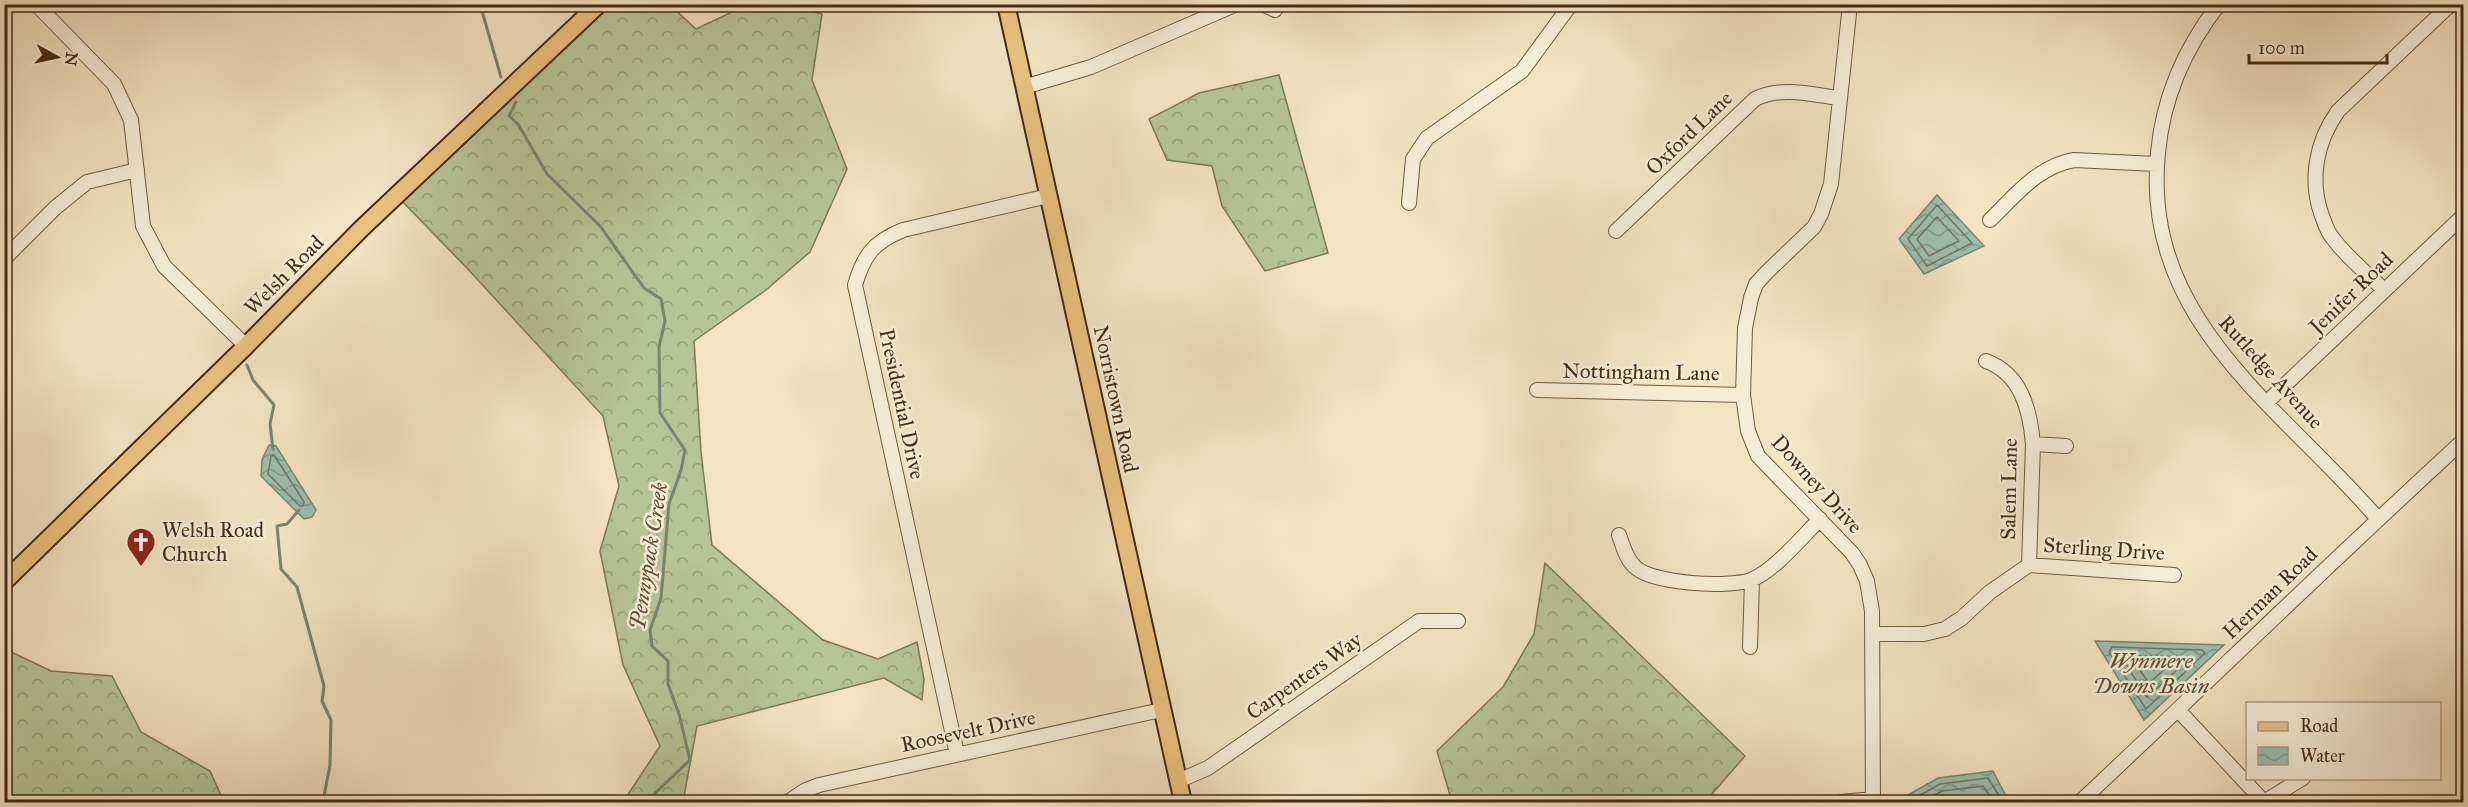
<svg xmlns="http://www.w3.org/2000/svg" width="2468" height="807" font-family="'IM FELL Great Primer',serif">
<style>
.forest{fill:url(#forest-crowns);stroke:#7e7854;stroke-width:1.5}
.water{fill:url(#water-waves);stroke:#7a846f;stroke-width:1.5}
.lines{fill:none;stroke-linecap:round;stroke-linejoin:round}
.shore{stroke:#717560;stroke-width:1.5}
.stream{stroke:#7a846f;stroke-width:3}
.minor-casing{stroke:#70593e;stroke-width:16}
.major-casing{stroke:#452b13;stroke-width:20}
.minor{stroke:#f7edd7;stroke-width:14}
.major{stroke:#eac280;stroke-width:16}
.labels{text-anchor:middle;stroke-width:5;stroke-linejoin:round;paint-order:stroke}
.street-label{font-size:21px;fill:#452b13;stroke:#f7edd7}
.poi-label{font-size:21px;fill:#452b13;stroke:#f7edd7;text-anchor:start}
.water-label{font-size:22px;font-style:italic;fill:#5b5039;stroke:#f7edd7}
</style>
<defs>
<pattern id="forest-crowns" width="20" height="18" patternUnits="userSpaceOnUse" patternTransform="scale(1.5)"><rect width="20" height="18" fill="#b7c496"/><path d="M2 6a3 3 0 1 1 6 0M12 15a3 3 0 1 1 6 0" fill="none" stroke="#979f79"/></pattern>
<pattern id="water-waves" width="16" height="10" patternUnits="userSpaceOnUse" patternTransform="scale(1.5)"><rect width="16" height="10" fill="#9dbfac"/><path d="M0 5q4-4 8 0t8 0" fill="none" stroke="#829b8b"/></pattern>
</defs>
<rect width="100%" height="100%" fill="#f3e3c1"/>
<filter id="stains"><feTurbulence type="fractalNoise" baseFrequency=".00333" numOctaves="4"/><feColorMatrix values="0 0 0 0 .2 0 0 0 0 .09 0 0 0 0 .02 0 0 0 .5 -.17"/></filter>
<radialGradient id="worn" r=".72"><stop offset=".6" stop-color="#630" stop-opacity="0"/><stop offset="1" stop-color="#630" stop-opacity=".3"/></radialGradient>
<path class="forest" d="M 599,5 L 670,5 L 696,29 L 747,5 L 791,5 L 822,14 L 812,80 L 847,169 L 810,252 L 766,290 L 694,341 L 701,452 L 712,545 L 823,640 L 878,659 L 917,642 L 924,679 L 922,700 L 884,678 L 697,726 L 683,802 L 623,802 L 660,746 L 623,665 L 600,551 L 619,486 L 603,416 L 465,266 L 396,195 Z
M 1279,75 L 1328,253 L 1265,271 L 1222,206 L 1212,166 L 1167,160 L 1149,119 L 1199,93 Z
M 1545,563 L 1745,756 L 1705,802 L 1452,802 L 1437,751 L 1503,687 L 1534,634 Z
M 5,649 L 51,671 L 112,676 L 141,732 L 210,771 L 224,802 L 5,802 Z"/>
<path class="water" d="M 1937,195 L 1984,246 L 1924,274 L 1899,239 Z
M 269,445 L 276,446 L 316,510 L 312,517 L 304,519 L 261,476 L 262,460 Z
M 2095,641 L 2224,645 L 2144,720 Z
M 1993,771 L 2009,802 L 1901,802 L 1901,799 L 1938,778 Z"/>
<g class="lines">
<path class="shore" d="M 1937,205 L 1972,243 L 1927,266 L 1908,239 Z
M 1937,217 L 1959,241 L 1929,256 L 1917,239 Z
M 274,455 L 304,502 L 303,506 L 300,506 L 268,474 L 271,456 Z
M 2112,647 L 2202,650 L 2205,653 L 2146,709 L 2109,652 Z
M 2126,655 L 2184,657 L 2187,661 L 2147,697 L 2123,660 Z
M 2142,665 L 2162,666 L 2165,669 L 2149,683 L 2139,669 Z
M 1908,802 L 1940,784 L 1988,778 L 2003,802
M 1922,802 L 1942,791 L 1983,786 L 1994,802"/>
<path class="stream" d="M 480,4 L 501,77
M 516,102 L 509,116 L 518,124 L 547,174 L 600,226 L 644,288 L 661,299 L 665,321 L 659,347 L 660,413 L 685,450 L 681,470 L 669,504 L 661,598 L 650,630 L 652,646 L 668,661 L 668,684 L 679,714 L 690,760 L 652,796 L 657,802
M 247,365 L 253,380 L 274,405 L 270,424 L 273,449
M 299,510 L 287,524 L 277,526 L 281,569 L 297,587 L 324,686 L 322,701 L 331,720 L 330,765 L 324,796 L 320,802"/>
<g class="minor-casing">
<path id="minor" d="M 36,4 L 114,84 L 131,120 L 143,226 L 164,266 L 246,346
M 1263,4 L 1275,10
M 1604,4 L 1623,4
M 1850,4 L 1831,184 L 1821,214 L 1814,227 L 1767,272 L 1756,284 L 1751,298 L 1745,328 L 1743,395 L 1748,431 L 1758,456 L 1852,553 L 1860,565 L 1867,581 L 1872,611 L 1873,802
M 2219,4 C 2184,49 2163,97 2158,153 C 2141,321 2281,406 2378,519
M 1024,87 L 1091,67 L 1237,4
M 1409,203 L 1413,159 L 1427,138 L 1522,71 L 1571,4
M 1990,220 C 2015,196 2038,166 2074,160 L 2156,164
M 1616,231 L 1755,99 C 1782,86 1810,94 1838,98
M 4,259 L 55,208 L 87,182 L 137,170
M 2384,290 C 2367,273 2346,257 2332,237 C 2327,232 2325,223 2322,216 C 2309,180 2316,142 2338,111 L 2451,4
M 1986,361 C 2021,374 2030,409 2033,444 L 2029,565
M 1537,390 L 1743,395
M 2267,402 L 2464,215
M 2033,444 L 2066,446
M 1619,535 C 1623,546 1626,559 1635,567 C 1653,584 1728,588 1751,580 C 1774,571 1802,537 1820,519
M 1874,634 L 1924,634 L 1945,629 L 1962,618 L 1990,592 L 2029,565 L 2174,575
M 1750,647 L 1752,580
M 2179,711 L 2264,802
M 957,754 L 855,285 C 864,254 874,242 903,230 L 1048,196
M 1178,781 L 1208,768 L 1419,621 L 1458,621
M 788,802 L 804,791 L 819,785 L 1161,710
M 1841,802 L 1873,799
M 2080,802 C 2208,682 2334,559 2464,440
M 2264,802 L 2303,778"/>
</g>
<g class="major-casing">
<path id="major" d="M 1006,4 L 1183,802
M 4,582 L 246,346 L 361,229 L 599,4"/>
</g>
<use href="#minor" class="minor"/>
<use href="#major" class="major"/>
</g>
<defs>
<g id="church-pin" transform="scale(1.5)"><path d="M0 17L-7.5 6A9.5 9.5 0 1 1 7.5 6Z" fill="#8f2418" stroke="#f7edd7"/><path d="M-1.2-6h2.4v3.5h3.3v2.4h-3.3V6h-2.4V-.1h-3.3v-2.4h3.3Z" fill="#fff"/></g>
</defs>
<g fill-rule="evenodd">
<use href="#church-pin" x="141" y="542"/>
</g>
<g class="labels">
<g class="street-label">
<text transform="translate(1689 133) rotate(-44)" y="7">Oxford Lane</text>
<text transform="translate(284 275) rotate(-45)" y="7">Welsh Road</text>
<text transform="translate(2351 293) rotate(-44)" y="7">Jenifer Road</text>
<text transform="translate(1641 372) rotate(1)" y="7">Nottingham Lane</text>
<text transform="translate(2271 372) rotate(48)" y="7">Rutledge Avenue</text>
<text transform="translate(1116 399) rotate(78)" y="7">Norristown Road</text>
<text transform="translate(902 404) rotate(78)" y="7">Presidential Drive</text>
<text transform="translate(1817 484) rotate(48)" y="7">Downey Drive</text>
<text transform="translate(2009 489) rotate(-89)" y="7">Salem Lane</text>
<text transform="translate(2104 549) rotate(4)" y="7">Sterling Drive</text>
<text transform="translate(2270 593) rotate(-44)" y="7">Herman Road</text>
<text transform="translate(1304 676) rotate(-35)" y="7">Carpenters Way</text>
<text transform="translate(968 731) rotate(-12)" y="7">Roosevelt Drive</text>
</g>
<g class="poi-label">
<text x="162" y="537">Welsh Road<tspan x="162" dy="24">Church</tspan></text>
</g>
<g class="water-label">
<text transform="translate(648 556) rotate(-81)" y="8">Pennypack Creek</text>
<text x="2151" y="668">Wynmere<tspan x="2151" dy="25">Downs Basin</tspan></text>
</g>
</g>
<rect width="2468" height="807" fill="none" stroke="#f3e3c1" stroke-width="24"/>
<rect x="6" y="6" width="2456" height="795" fill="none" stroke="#452b13" stroke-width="3"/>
<rect x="12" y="12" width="2444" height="783" fill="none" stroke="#452b13" stroke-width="1.5"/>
<rect x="2246" y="702" width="195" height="78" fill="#f7edd7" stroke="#b09f89" stroke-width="1.5"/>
<rect x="2258" y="722" width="30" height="9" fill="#eac280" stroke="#b09f89" stroke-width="1.5"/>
<text x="2300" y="732" font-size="18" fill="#452b13">Road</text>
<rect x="2258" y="747" width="30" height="18" fill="url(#water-waves)" stroke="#b09f89" stroke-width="1.5"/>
<text x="2300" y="762" font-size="18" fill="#452b13">Water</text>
<g transform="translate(57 57) rotate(98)" stroke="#f7edd7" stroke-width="4.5" paint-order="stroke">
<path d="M0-4.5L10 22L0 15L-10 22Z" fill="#452b13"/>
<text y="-9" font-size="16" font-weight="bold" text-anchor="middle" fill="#452b13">N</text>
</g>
<path d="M2249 54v9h138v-9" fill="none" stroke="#452b13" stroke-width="3"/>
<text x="2258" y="54" font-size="18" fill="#452b13" stroke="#f7edd7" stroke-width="4.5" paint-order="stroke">100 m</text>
<rect width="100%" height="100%" filter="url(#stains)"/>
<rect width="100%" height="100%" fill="url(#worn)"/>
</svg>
